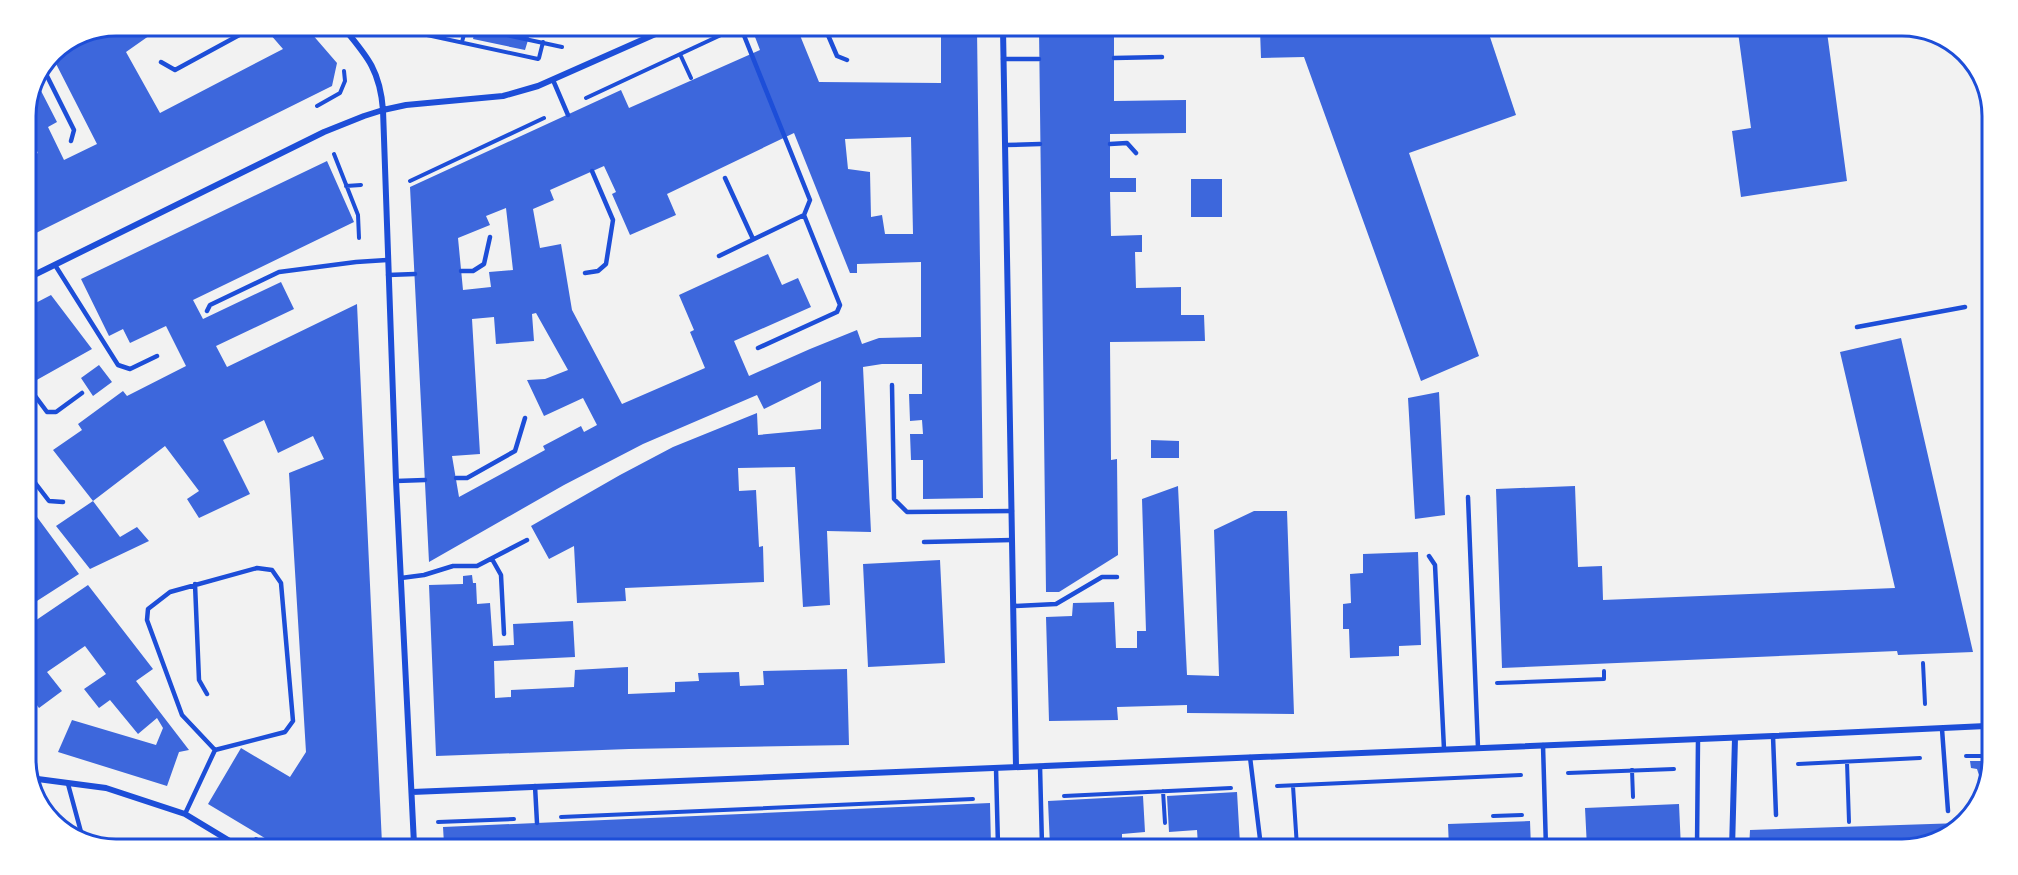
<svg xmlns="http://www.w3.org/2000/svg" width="2018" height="875" font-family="'Alegreya Sans',sans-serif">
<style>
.building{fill:#3d67dc;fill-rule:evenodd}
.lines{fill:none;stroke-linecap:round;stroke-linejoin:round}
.path{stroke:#1d4ed8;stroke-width:4}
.service{stroke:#1d4ed8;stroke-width:4.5}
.minor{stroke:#1d4ed8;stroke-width:6}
.rim{fill:none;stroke:#1d4ed8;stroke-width:3}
</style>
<rect width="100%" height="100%" fill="#f2f2f2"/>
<path class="building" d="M 116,25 L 163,26 L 126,52 L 160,113 L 283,49 L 263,26 L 305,26 L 337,63 L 332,86 L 26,238 L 26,159 L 38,153 L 26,129 L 26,111 L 38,85 L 57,122 L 48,127 L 64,160 L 97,144 L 51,54 L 52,52 Z
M 476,27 L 532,27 L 525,50 L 473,39 Z
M 755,28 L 797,28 L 819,82 L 941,83 L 941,37 L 931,37 L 931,29 L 977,29 L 983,498 L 923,499 L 923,460 L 911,460 L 910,434 L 923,434 L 922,420 L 910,421 L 909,394 L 922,394 L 922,364 L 882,364 L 863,367 L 871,532 L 827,531 L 830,605 L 803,607 L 795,467 L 738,468 L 739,491 L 756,490 L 759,547 L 763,546 L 764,582 L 625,588 L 626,601 L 577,603 L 574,546 L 549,559 L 531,526 L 620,475 L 673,447 L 757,413 L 758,435 L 821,429 L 821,381 L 764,409 L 757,395 L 643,444 L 564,485 L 429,562 L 410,187 L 621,90 L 629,108 L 751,54 L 760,50 L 752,29 ZM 794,133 L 850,273 L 857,273 L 857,264 L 921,262 L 921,337 L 879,338 L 862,344 L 857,330 L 810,349 L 749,376 L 734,341 L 811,307 L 798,278 L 782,285 L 768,254 L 679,295 L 694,330 L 690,332 L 705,368 L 622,404 L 572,310 L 561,244 L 540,248 L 533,209 L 554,200 L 550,190 L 604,166 L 616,192 L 612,194 L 630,235 L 676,215 L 667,194 ZM 911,137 L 913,234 L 885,234 L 882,215 L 871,217 L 870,172 L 848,169 L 845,139 ZM 506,208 L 513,270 L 489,272 L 491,287 L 463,290 L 458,238 L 490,225 L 486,216 ZM 536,313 L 568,370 L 545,379 L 527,380 L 544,416 L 583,398 L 597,425 L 584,432 L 581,426 L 543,446 L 545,450 L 459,497 L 452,456 L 480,454 L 472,319 L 494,317 L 496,344 L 534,341 L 532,314 Z
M 857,28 L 871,28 L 859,33 Z
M 1039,29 L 1114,29 L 1114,101 L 1186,100 L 1186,133 L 1110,134 L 1110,178 L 1136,178 L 1136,192 L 1110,192 L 1111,236 L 1142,235 L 1142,252 L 1135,252 L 1136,288 L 1181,287 L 1181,315 L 1204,315 L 1205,341 L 1110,342 L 1111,460 L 1117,459 L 1118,555 L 1059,592 L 1046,592 Z
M 1260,30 L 1488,31 L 1516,115 L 1409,153 L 1479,356 L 1421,381 L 1304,57 L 1261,58 Z
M 1738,32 L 1827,32 L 1847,181 L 1741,197 L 1732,131 L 1751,128 Z
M 327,161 L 354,222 L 193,300 L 203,319 L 281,282 L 294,309 L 216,346 L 227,367 L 357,304 L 382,844 L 273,843 L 208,804 L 241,748 L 290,777 L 306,752 L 289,473 L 324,459 L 313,436 L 278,453 L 264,420 L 223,440 L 250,494 L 199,518 L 187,499 L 199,491 L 165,446 L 93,501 L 120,537 L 137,527 L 149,541 L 90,569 L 56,526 L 93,501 L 53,450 L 82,430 L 78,424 L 123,391 L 127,396 L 186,366 L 166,326 L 130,343 L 123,329 L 109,336 L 81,279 Z
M 1191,179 L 1222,179 L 1222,217 L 1191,217 Z
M 51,295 L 92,349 L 26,386 L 26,308 Z
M 1901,338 L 1973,652 L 1898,655 L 1897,651 L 1502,668 L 1496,489 L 1575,486 L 1578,567 L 1602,566 L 1603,600 L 1895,588 L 1840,352 Z
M 99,365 L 112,382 L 93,396 L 81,378 Z
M 1439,392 L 1445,515 L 1415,519 L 1408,398 Z
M 1151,440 L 1179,441 L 1179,458 L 1151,458 Z
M 1178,486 L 1187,675 L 1219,676 L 1214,530 L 1254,511 L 1287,511 L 1294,714 L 1187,713 L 1187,705 L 1117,707 L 1118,720 L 1049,721 L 1046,617 L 1072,616 L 1073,603 L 1114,602 L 1116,648 L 1137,648 L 1137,631 L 1146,631 L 1142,499 Z
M 26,502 L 79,574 L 26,608 Z
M 1418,552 L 1421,645 L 1399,646 L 1399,656 L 1350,658 L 1349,629 L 1343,629 L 1343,604 L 1351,603 L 1350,574 L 1363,573 L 1363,554 Z
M 940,560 L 945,663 L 868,667 L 863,564 Z
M 472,575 L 473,583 L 476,583 L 477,604 L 490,603 L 493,646 L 514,645 L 513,624 L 573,621 L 575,657 L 494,661 L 495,698 L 511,697 L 511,690 L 574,687 L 575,670 L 628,667 L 628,694 L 675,692 L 675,682 L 699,681 L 698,673 L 739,672 L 740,686 L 764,685 L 763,671 L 847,669 L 849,745 L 629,749 L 436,756 L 429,585 L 463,584 L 463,576 Z
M 88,585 L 153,669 L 136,681 L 189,750 L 179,752 L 167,786 L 58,752 L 72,720 L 156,745 L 163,728 L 157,718 L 138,734 L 110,700 L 99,708 L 84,689 L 106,674 L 85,646 L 47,672 L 62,691 L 39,708 L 26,690 L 26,627 Z
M 1970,761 L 1986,761 L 1985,794 L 1977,769 L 1971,768 Z
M 1237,792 L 1240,844 L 1232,845 L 1233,847 L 1211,847 L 1211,844 L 1198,845 L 1197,830 L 1169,832 L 1167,796 Z
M 1143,796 L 1145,832 L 1122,834 L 1122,847 L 1050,846 L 1048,801 Z
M 990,803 L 991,846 L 444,844 L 443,827 Z
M 1679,804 L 1681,849 L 1587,848 L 1585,808 Z
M 1530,821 L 1531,848 L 1449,848 L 1448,824 Z
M 1961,823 L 1952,834 L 1902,849 L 1749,849 L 1750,830 Z"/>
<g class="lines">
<path class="path" d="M 312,26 L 318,33
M 390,27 L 538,59
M 469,27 L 562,47
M 505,34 L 506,27
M 462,42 L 466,27
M 680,54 L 691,78
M 539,58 L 543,42
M 586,98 L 721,35
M 317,106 L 340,93 L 345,81 L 344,71
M 334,154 L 358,215 L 359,238
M 410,181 L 544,118
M 346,186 L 361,185
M 1923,663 L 1925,704
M 1497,683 L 1604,679 L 1604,671
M 1966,756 L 1986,756
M 1847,762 L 1849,822
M 1798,764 L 1920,758
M 1632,770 L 1633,797
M 1568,773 L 1674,769
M 1277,786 L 1521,775
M 1293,786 L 1297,847
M 1163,791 L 1165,823
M 1064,796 L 1231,788
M 1493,816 L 1522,815
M 561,817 L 973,799
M 438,822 L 514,819
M 256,839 L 264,843"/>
<path class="service" d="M 825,28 L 837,56 L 847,60
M 1114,58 L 1162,57
M 1003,59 L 1039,59
M 161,62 L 175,70 L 256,26
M 44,70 L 74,130 L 71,141
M 553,80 L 568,115
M 1110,144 L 1127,143 L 1136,153
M 1005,145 L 1040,144
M 725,178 L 753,239
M 719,256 L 804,215 L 810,200 L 741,28
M 55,265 L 118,365 L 130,369 L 157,356
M 461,271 L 473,271 L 484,264 L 490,237
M 585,273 L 598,271 L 606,264 L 613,220 L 592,171
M 388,275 L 415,274
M 207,311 L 210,305 L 279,272 L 356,262 L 387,260
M 1857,327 L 1965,307
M 758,348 L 837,312 L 840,305 L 804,215
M 27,385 L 47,412 L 56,412 L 82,393
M 892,385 L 894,499 L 907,512 L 1012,511
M 26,471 L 49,501 L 63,502
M 456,478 L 467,478 L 515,451 L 525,418
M 396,481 L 425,480
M 1468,497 L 1478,748
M 924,542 L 1012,540
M 1429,556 L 1435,565 L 1444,749
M 492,559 L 501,575 L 504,634
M 401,578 L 424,575 L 453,566 L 477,566 L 527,540
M 195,584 L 199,680 L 207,694
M 1014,606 L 1056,604 L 1102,577 L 1117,577
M 1942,729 L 1948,811
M 1773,736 L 1776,815
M 1543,745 L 1546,848
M 1250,757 L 1261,847
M 1040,766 L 1042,846
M 996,768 L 998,846
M 68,784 L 84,843
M 535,786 L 537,823
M 185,814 L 215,750 L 182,715 L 147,620 L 148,609 L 170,592 L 257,568 L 272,570 L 281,583 L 293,721 L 285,732 L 215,750
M 1697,849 L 1698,739"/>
<path class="minor" d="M 342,26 C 367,56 380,70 383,110 L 396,481 L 414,844
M 1003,29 L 1016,767
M 26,279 L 324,132 L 364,116 L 383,110 L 406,105 L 503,96 L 538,86 L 669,28
M 1989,425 L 1989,427
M 30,778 L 106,788 L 185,814 L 233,843
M 412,792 L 1773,736 L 1986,726
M 1732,849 L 1735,738"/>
</g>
<path d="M0 0H2018V875H0ZM116 36H1902A80 80 0 0 1 1982 116V759A80 80 0 0 1 1902 839H116A80 80 0 0 1 36 759V116A80 80 0 0 1 116 36Z" fill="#fff" fill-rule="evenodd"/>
<path class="rim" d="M116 36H1902A80 80 0 0 1 1982 116V759A80 80 0 0 1 1902 839H116A80 80 0 0 1 36 759V116A80 80 0 0 1 116 36Z"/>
</svg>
